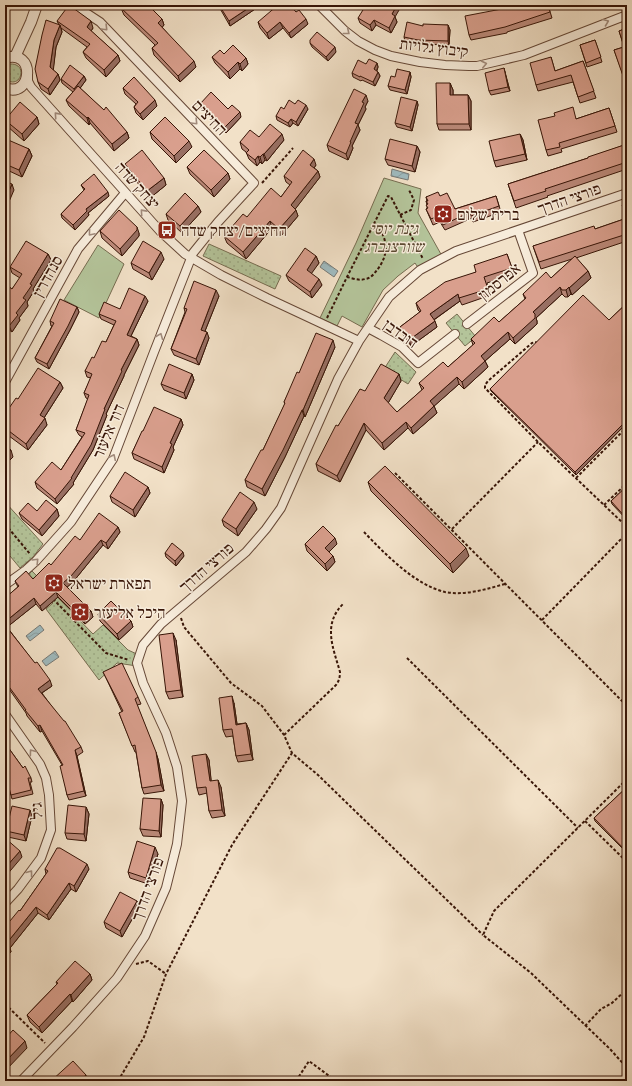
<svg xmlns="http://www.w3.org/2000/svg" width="632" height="1086" font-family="'EB Garamond','Frank Ruhl Libre',serif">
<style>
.grass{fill:url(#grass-dots);stroke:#766c50}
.park{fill:#b4c49a;stroke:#766c50}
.water{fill:url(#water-waves);stroke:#767976}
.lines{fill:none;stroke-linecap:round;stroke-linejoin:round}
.minor-casing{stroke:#664837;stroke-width:10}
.tertiary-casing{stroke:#664837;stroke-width:12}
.path{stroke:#381507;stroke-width:2;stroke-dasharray:3 2;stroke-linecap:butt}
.minor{stroke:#f7ecdb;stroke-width:8}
.tertiary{stroke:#f7ecdb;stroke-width:10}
.wall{fill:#bb8979;stroke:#381507}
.shaded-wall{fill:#986f63;stroke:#381507}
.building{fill:#d99f8d;stroke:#381507}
.oneway{stroke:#a18b7c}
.labels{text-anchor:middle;stroke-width:3;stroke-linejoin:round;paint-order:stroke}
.street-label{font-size:16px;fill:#381507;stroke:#f7ecdb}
.poi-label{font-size:16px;fill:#381507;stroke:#f7ecdb;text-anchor:start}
.park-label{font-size:16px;font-style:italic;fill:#5d4a33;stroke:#f7ecdb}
</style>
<defs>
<pattern id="grass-dots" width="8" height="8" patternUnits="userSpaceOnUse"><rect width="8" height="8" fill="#b4c49a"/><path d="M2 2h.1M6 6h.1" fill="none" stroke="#9ca883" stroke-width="1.8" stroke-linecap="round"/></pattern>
<pattern id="water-waves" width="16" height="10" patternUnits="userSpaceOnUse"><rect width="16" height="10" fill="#9fbbc0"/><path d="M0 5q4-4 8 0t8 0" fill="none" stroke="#8aa0a4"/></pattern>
</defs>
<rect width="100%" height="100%" fill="#f2e1c8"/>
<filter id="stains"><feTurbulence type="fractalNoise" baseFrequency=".005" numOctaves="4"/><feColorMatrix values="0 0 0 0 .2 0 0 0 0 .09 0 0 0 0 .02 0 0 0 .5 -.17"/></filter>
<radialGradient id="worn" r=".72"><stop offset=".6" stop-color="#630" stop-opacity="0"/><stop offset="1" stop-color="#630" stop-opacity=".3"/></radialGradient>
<path class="grass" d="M 10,64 C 29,63 21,91 5,79 L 5,66 Z
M 209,244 L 281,276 L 275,289 L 203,256 Z
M 457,314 L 476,337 L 465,346 L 446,323 Z
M 395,352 L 416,372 L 408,384 L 384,369 Z
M 5,502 L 43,544 L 33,557 L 20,568 L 5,550 Z
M 32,571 L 93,634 L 103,625 L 128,650 L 139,655 L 137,666 L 117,663 L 99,680 L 46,609 L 53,603 L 27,575 Z"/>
<path class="park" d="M 384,178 L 421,189 L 418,213 L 442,256 L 419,269 L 415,263 L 398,276 L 383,290 L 362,327 L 342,316 L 337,326 L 320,318 L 356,243 Z
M 98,245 L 124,264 L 99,318 L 64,300 Z"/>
<path class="water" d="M 392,169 L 409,174 L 408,180 L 391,176 Z
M 324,261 L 338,271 L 334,277 L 320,267 Z
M 40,625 L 44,630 L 30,641 L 26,636 Z
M 55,651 L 59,657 L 46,666 L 42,661 Z"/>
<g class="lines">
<g class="minor-casing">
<path id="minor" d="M 319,5 L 345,31 L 358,41 L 375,50 L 391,56 L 420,62 L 445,65 L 469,66 L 477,66 L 524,55 L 627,15
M 28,74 L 28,81 L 31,87 L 160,231 L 185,254 L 221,275 L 267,298 L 359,341
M 467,324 L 533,273 L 518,230
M 368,328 L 381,335 L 402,347 L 418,363 L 455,334
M 5,382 L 78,249 L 125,193
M 5,585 L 26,570 L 36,561 L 71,522 L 113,459 L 154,352 L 193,253 L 218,222 L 254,183 L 100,22 L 74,5
M 5,714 L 40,764 L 46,778 L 49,795 L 51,830 L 41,858 L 18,889 L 5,903
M 21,1081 L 73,1027 L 117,978 L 145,936 L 166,888 L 177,844 L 182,801 L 177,767 L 166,733 L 143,683 L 137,663 L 143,645 L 161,624 L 246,552 L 266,529 L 281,508 L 338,379 L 359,341 L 389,297 L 420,270 L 456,251 L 627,193"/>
</g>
<g class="tertiary-casing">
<path id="tertiary" d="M 15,57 L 31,22 L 37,5
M 5,58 C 36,48 33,99 5,88"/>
</g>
<path class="path" d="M 262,183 L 293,148
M 400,215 L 411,210 L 414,200 L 409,190
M 347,277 C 352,278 359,281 365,279 C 370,279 374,274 377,270 C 390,254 388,236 374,223
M 327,318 L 347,277 L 388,196 L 391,197 L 423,259
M 538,343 L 535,342 L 532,343 L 488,381 L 485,385 L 485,388 L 538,442 L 627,527
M 619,427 L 627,434
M 395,473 L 627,706
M 576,478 L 623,431
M 604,505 L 627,483
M 5,524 L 30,554
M 452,529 L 538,442
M 364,532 C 385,554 415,585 445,592 C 465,596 486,589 505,584
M 53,599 L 106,653 L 129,660
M 181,618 L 184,627 L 231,683 L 262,706 L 284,735 L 292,753 L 318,775 L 483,935
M 542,620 L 627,533
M 407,658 L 578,828
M 284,735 L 336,685 C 339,681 340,677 340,672 C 333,647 322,624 344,603
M 627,779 L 494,911 L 483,935 L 531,973 L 610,1049 L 627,1068
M 585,821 L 627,862
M 136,964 L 148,961 L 166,974
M 5,1004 L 45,1043
M 585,1026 L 601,1009 L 612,1003 L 627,989
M 118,1081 L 144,1037 L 166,974 L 232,845 L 292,753
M 296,1081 L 309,1061 L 336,1081
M 386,1081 L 387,1080 L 388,1081"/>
<use href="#minor" class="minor"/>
<use href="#tertiary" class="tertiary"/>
</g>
<path class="wall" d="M 218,5 L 261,5 L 230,26 Z
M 548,5 L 552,18 L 507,32 L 507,33 L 471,40 L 469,35 Z
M 121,8 L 162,19 L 164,25 L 162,27 L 196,67 L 180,82 L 154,55 L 152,48 L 155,45 L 124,15 Z
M 296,12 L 308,24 L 291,38 L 283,28 L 269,39 L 260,28 L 258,22 Z
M 395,17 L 397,22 L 391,33 L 376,25 L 372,31 L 360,23 L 358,18 Z
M 57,21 L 93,28 L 91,31 L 118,55 L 120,61 L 106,77 L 86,58 L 83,52 L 87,47 L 61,28 L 62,32 L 56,47 L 53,70 L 58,74 L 60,80 L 50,95 L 41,89 L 38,82 L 59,25 Z
M 448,25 L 450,30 L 449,45 L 419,44 L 405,41 L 404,37 L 423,26 Z
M 627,28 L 627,79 L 625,80 L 614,50 L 624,47 L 619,31 Z
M 595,40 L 602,62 L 587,67 L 580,45 Z
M 310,43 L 336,52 L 328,61 L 312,47 Z
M 224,54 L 246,58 L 248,64 L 242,71 L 240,69 L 230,79 L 215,63 L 212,57 Z
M 551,57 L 555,71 L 583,61 L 596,98 L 580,103 L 573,82 L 538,91 L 536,85 Z
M 377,63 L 378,67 L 377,71 L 378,72 L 380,76 L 375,86 L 362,80 L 361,81 L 353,77 L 352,73 L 366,64 Z
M 504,68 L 510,91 L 491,95 L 489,91 Z
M 410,72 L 411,77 L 407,94 L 390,90 L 388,86 L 395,77 Z
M 84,76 L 86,80 L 80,88 L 127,132 L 129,138 L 114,151 L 90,123 L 89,125 L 69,106 L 66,100 L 73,92 L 62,83 L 61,79 Z
M 450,83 L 453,90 L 453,95 L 468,95 L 471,101 L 471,130 L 439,130 L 437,124 Z
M 123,88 L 157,106 L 143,120 L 136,113 L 134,107 L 136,104 L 125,94 Z
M 368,101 L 365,107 L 366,109 L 358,125 L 360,130 L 352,146 L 353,148 L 348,160 L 329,151 L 327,145 Z
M 417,101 L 418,105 L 412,131 L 397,127 L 395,123 Z
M 200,104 L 228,109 L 241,117 L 226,133 L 201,108 Z
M 295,104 L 308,109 L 298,126 L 293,123 L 290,127 L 277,120 L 276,116 L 284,109 Z
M 609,108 L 617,132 L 561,149 L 562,152 L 548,156 L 546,150 L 576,119 Z
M 37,117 L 39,124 L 24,141 L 7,126 L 5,119 Z
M 150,132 L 192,147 L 176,163 L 152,139 Z
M 520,134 L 523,140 L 527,160 L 496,167 L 494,161 Z
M 259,137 L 284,140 L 267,161 L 265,160 L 262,164 L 260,162 L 257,166 L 249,159 L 246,152 L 242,149 L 240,142 Z
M 5,142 L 29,149 L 32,156 L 22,177 L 5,169 Z
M 627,144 L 627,169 L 547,196 L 548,197 L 516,208 L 508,184 L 588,158 Z
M 417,146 L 420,152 L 415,172 L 388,165 L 385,159 Z
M 125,164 L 164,178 L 166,185 L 150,198 L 127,170 Z
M 316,165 L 314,168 L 318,171 L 320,177 L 295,209 L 298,216 L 281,236 L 272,228 L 246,259 L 227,243 L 224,236 L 247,217 L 281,197 L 290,185 L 286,182 L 284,176 Z
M 187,167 L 228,173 L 230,179 L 214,197 L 190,174 Z
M 81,185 L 109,196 L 88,213 L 89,215 L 75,230 L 62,218 L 61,214 L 84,190 Z
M 440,196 L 455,209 L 496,196 L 501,212 L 473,222 L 472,218 L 445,230 L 440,222 L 433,225 L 426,209 L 427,208 L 427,205 L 426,201 L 427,201 L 426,197 Z
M 627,204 L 627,241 L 576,258 L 588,271 L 591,278 L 572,295 L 571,294 L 568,297 L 565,297 L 562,294 L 536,318 L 537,321 L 537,324 L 515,344 L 510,339 L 485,361 L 488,367 L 464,389 L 459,384 L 434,406 L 437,413 L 413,434 L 408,428 L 384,450 L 366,430 L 340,482 L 318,471 L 316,464 L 338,426 L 365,391 L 399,374 L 401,381 L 388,403 L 397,412 L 422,390 L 419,383 L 448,367 L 473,345 L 471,339 L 499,322 L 525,299 L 523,294 L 551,278 L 572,259 L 541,269 L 533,246 L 595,229 L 627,218 Z
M 198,206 L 201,212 L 182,233 L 168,220 L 166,214 Z
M 100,231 L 139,233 L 139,236 L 122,256 L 102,238 Z
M 48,254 L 51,260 L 33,289 L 34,291 L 27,302 L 28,306 L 19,318 L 20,320 L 12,332 L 5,327 L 5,284 L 12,289 L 20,278 L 12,273 L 10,267 Z
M 507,254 L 514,274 L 487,283 L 491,295 L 462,305 L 460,301 L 434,320 L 437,327 L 411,346 L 402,333 L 400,327 L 420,312 L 418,310 L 416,303 L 476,272 Z
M 316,256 L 319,263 L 311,273 L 322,285 L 312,298 L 289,281 L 286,275 Z
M 164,259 L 152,280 L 133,269 L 131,263 Z
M 219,296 L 205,331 L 209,338 L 199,365 L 174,355 L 171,349 L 185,312 L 184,308 Z
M 148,301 L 131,336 L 137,339 L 139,345 L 124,375 L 124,376 L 106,414 L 107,415 L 93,450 L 73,483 L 74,484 L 57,504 L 37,488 L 35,482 L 61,470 L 82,437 L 79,435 L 76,430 L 88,399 L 86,398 L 84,393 L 91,378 L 87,377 L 85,371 L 106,342 L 114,325 L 101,319 L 99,314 L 120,309 Z
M 627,303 L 627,427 L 625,425 L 576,475 L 491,391 L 490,389 L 609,320 Z
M 77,307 L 79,312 L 70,330 L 49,369 L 37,362 L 35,358 L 52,326 L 51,326 L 50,321 Z
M 335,347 L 305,417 L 304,416 L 285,457 L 265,496 L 247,487 L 245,480 L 263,450 L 285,404 L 284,402 L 299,373 Z
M 192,374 L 194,380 L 186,399 L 164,390 L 161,384 Z
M 60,382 L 63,388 L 44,418 L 47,425 L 28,450 L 5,433 L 5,414 L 18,399 Z
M 181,419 L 183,425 L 173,447 L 174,450 L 164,473 L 134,459 L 132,453 L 143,431 Z
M 368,482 L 469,556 L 453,573 L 371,491 Z
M 627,486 L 627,520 L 612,504 L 611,501 Z
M 148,487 L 150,493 L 135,517 L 112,502 L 110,496 Z
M 57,509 L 59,516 L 42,536 L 22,519 L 19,513 Z
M 257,509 L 238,536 L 224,526 L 222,520 Z
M 118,527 L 120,532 L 108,549 L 103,545 L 73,582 L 67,587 L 91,611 L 93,617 L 85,624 L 58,597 L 42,611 L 36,604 L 7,627 L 52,686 L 42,693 L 81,747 L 83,752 L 77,756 L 86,796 L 69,800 L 67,795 L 62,765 L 42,731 L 40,732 L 27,716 L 26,713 L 9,689 L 7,684 L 8,683 L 5,679 L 5,598 L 18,587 L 15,581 L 33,579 L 51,565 L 80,540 Z
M 305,544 L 337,544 L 329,552 L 333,556 L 335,562 L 327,571 L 307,551 Z
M 165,553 L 184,556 L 176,566 L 166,557 Z
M 98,614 L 131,621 L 133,627 L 119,640 L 100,621 Z
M 176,640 L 183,697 L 169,699 L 166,692 Z
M 103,672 L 138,697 L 141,704 L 137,705 L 158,759 L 164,791 L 144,794 L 142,788 L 136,752 L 135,752 L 119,713 L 122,712 L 106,678 Z
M 234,703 L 237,724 L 246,723 L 249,730 L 253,760 L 238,762 L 236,756 L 233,736 L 226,737 L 223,730 Z
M 5,743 L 23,768 L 31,778 L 32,782 L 30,782 L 33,794 L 12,799 L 9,788 L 5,790 Z
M 206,754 L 209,760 L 211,781 L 221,787 L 225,816 L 212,818 L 209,811 L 207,793 L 199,795 L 197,788 Z
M 627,787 L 627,853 L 595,821 L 594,818 Z
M 161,799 L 163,805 L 161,837 L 143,836 L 140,829 Z
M 86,807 L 89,814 L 86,841 L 67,839 L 65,833 Z
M 32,816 L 26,841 L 8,837 L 6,831 Z
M 158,854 L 148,884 L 130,878 L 128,872 Z
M 45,869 L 89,869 L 76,892 L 71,889 L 49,920 L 38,913 L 10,948 L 11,952 L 5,958 L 5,927 L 20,911 L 46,874 Z
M 137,901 L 139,907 L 122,937 L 106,928 L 104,922 Z
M 90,974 L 92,980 L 73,1002 L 72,1001 L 42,1033 L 30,1022 L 27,1015 L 57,984 L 56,982 Z"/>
<path class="shaded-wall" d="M 253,5 L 261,5 L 230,26 L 229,21 Z
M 397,5 L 402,5 L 395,17 L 397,22 L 391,33 L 389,28 L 392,14 Z
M 162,19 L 164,25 L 161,29 L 158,23 Z
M 306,19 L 308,24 L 291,38 L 289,33 Z
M 374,20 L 376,25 L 372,31 L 370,25 Z
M 91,21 L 93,28 L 89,34 L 87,27 Z
M 280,22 L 283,28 L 269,39 L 267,33 Z
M 6,24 L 9,30 L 5,39 L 5,27 Z
M 60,25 L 62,32 L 56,47 L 53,73 L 50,67 L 54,40 Z
M 448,25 L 450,30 L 449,45 L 448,41 Z
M 335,47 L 336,52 L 328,61 L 326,57 Z
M 118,55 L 120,61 L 106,77 L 104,70 Z
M 246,58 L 248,64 L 242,71 L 240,64 Z
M 194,61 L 196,67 L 180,82 L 178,76 Z
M 238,62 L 240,69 L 230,79 L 228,72 Z
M 377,63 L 378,67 L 375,74 L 374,69 Z
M 504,68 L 505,73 L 510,91 L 508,87 Z
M 378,72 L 380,76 L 375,86 L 373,82 Z
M 410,72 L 411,77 L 407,94 L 405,90 Z
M 58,74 L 60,80 L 50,95 L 48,89 Z
M 84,76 L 86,80 L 76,94 L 74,89 Z
M 450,83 L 453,90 L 453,101 L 450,95 Z
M 366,95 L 368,101 L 365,107 L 366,109 L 358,125 L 360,130 L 352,146 L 353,148 L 348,160 L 346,154 L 355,123 L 362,102 Z
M 468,95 L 471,101 L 471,130 L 469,124 Z
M 155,100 L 157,106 L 143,120 L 140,114 Z
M 417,101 L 418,105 L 412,131 L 410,127 Z
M 306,105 L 308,109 L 298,126 L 296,122 Z
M 240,112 L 241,117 L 226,133 L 224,128 Z
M 37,117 L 39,124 L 24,141 L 22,134 Z
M 88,117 L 90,123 L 89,125 L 87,118 Z
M 291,119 L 293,123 L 290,127 L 288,123 Z
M 127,132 L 129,138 L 114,151 L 112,144 Z
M 282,134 L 284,140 L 267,161 L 264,154 Z
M 520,134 L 523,140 L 527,160 L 525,154 Z
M 189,141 L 192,147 L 176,163 L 174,156 Z
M 417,146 L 420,152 L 415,172 L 412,166 Z
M 29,149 L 32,156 L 22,177 L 19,170 Z
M 263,154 L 265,160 L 262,164 L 260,157 Z
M 258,156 L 260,162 L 257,166 L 255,160 Z
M 314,159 L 316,165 L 312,171 L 310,165 Z
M 318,171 L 320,177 L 293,212 L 291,205 Z
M 228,173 L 230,179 L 214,197 L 211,190 Z
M 164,178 L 166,185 L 150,198 L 147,191 Z
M 12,184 L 14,190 L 5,211 L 5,200 Z
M 108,192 L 109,196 L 88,213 L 89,215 L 75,230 L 73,225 L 86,209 Z
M 198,206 L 201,212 L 182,233 L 180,226 Z
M 296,210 L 298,216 L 281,236 L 279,229 Z
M 270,221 L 272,228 L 246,259 L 243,252 Z
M 137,227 L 139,233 L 139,236 L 122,256 L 120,249 Z
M 161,252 L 164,259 L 152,280 L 149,273 Z
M 48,254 L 51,260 L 33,289 L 34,291 L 27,302 L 28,306 L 19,318 L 20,320 L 12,332 L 9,326 L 30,284 Z
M 316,256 L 319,263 L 309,277 L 307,270 Z
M 588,271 L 591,278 L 572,295 L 569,288 Z
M 319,279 L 322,285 L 312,298 L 310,292 Z
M 560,287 L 562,294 L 536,318 L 537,321 L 537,324 L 515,344 L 513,338 L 533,312 Z
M 569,287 L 571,294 L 568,297 L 566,290 Z
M 216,290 L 219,296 L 203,336 L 201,330 Z
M 458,294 L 460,301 L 432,321 L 430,314 Z
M 145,296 L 148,301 L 129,340 L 127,335 Z
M 77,307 L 79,312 L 70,330 L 49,369 L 47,364 Z
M 435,321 L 437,327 L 411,346 L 409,340 Z
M 207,332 L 209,338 L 199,365 L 196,359 Z
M 508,332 L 510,339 L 485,361 L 488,367 L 464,389 L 462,382 L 481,356 Z
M 137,339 L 139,345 L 124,375 L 124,376 L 106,414 L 107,415 L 93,450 L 73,483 L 74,484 L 57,504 L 55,499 L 104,409 L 121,370 Z
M 333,340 L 335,347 L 305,417 L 303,410 Z
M 192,374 L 194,380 L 186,399 L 184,393 Z
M 399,374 L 401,381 L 387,405 L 384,398 Z
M 457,377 L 459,384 L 432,408 L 430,401 Z
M 60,382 L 63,388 L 42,421 L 40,415 Z
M 434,406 L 437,413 L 413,434 L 411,428 Z
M 302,410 L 304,416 L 285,457 L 265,496 L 262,489 Z
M 45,418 L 47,425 L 28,450 L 26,444 Z
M 181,419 L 183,425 L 173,447 L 174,450 L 164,473 L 162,467 L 170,443 Z
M 406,422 L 408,428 L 384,450 L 382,443 Z
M 364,423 L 366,430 L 340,482 L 337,476 Z
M 624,423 L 625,425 L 576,475 L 575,472 Z
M 11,450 L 13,457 L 5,465 L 5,456 Z
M 148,487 L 150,493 L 135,517 L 133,510 Z
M 254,502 L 257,509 L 238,536 L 236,529 Z
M 57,509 L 59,516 L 42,536 L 39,530 Z
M 118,527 L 120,532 L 108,549 L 106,543 Z
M 335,538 L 337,544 L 327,554 L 325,548 Z
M 101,540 L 103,545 L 73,582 L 65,589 L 63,583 Z
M 466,548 L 469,556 L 453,573 L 450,564 Z
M 183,552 L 184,556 L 176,566 L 175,561 Z
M 333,556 L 335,562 L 327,571 L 325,564 Z
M 56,592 L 58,597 L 42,611 L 40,606 Z
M 34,598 L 36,604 L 6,628 L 5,622 Z
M 91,611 L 93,617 L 85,624 L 83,619 Z
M 131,621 L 133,627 L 119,640 L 117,634 Z
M 173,633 L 176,640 L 183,697 L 181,690 Z
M 50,680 L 52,686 L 40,694 L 38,689 Z
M 232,696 L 234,703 L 238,731 L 236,725 Z
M 246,723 L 249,730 L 253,760 L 251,754 Z
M 40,725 L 42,731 L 40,732 L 38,726 Z
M 75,750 L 77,756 L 86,796 L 84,791 Z
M 156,752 L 158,759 L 164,791 L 161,785 Z
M 206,754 L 209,760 L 212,788 L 210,781 Z
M 218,780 L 221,787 L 225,816 L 222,810 Z
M 161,799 L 163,805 L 161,837 L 159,831 Z
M 86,807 L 89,814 L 86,841 L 84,834 Z
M 30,810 L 32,816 L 26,841 L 24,835 Z
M 155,847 L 158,854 L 148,884 L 146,878 Z
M 20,851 L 22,857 L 5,877 L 5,868 Z
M 87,864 L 89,869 L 76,892 L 74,886 Z
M 69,883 L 71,889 L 49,920 L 47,915 Z
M 137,901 L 139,907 L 122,937 L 120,931 Z
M 36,907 L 38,913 L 10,948 L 11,952 L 5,958 L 5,950 L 6,944 Z
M 5,968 L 7,974 L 5,976 Z
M 90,974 L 92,980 L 73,1002 L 71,995 Z
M 70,994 L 72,1001 L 42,1033 L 39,1027 Z
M 25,1041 L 27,1048 L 6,1070 L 5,1067 L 5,1062 Z
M 86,1075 L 88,1081 L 79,1081 Z"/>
<path class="building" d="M 69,5 L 91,21 L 87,27 L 118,55 L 104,70 L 83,52 L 90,44 L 57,21 Z
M 125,5 L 148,5 L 162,19 L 158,23 L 194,61 L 178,76 L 152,48 L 158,43 L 121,8 Z
M 219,5 L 253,5 L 229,21 Z
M 278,5 L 290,5 L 296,12 L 299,10 L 306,19 L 289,33 L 280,22 L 267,33 L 258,22 Z
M 366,5 L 397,5 L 392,14 L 395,16 L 389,28 L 374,20 L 370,25 L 358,18 Z
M 511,5 L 548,5 L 550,12 L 505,27 L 469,35 L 465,16 L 512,7 Z
M 46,20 L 60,25 L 54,40 L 50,67 L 58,74 L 48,89 L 38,82 L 35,69 L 42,35 Z
M 407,22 L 423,26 L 423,24 L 448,25 L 448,41 L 418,40 L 404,37 Z
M 627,28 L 627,42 L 623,43 L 619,31 Z
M 317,32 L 335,47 L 326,57 L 310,43 L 310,40 Z
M 595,40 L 601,57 L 586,63 L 580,45 Z
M 233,45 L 246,58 L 240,64 L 238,62 L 228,72 L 212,57 L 220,50 L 224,54 Z
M 627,46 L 627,74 L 623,76 L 614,50 Z
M 551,57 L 555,71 L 583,61 L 594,91 L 578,97 L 571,75 L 536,85 L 530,63 Z
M 369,59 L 377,63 L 374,69 L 378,72 L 373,82 L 360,76 L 360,77 L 352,73 L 358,60 L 366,64 Z
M 70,65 L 84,76 L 74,89 L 61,79 Z
M 504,68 L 508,87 L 489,91 L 485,73 Z
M 397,69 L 410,72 L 405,90 L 388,86 L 391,76 L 395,77 Z
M 134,77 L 155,100 L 140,114 L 134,107 L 138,102 L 123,88 Z
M 436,83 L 450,83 L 450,95 L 468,95 L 469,124 L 437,124 Z
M 78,86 L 104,110 L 106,107 L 127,132 L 112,144 L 88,117 L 87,118 L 66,100 Z
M 354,89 L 366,95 L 362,102 L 364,103 L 355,123 L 358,124 L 350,142 L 351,142 L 346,154 L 327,145 Z
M 211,92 L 228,109 L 232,105 L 240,112 L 224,128 L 200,104 Z
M 624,92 L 627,92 L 627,100 Z
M 401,97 L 417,101 L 410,127 L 395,123 Z
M 289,100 L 295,104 L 298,100 L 306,105 L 296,122 L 291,119 L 288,123 L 276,116 L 281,107 L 284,109 Z
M 20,102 L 37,117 L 22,134 L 5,120 Z
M 573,107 L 576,119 L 609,108 L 615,126 L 559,143 L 560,147 L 546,150 L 538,120 L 555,116 L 554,113 Z
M 165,117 L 189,141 L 174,156 L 150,132 Z
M 270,124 L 282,134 L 264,154 L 263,154 L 260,157 L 258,156 L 255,160 L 246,153 L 249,150 L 240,142 L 250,130 L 259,137 Z
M 520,134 L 525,154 L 494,161 L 489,141 Z
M 6,139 L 29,149 L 19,170 L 5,164 L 5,142 Z
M 390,139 L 417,146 L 412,166 L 385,159 Z
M 627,144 L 627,162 L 545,189 L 546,191 L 514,201 L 508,184 L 588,158 L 588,157 Z
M 142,150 L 164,178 L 147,191 L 125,164 Z
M 204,150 L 228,173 L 211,190 L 187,167 Z
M 303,150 L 314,159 L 310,165 L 318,171 L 291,205 L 296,210 L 279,229 L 270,221 L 243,252 L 224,236 L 243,214 L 247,217 L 271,188 L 281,197 L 292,182 L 284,176 Z
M 94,174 L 108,192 L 86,209 L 87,211 L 73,225 L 61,214 L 85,189 L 81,185 Z
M 5,181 L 12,184 L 5,200 Z
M 438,192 L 440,196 L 447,193 L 455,209 L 496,196 L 499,206 L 471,216 L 470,212 L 443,225 L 438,216 L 431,219 L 426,209 L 428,208 L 426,205 L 428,204 L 426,201 L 428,201 L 426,197 Z
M 185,193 L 198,206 L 180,226 L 166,214 Z
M 627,204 L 627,234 L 539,262 L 533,246 L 594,226 L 595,229 L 627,218 L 622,205 Z
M 119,210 L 137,227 L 137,230 L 120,249 L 100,231 Z
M 26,241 L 48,254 L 30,284 L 32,285 L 23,298 L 26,300 L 16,313 L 18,315 L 9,326 L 5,322 L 5,284 L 12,289 L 22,274 L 10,267 Z
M 143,241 L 161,252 L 149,273 L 131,263 Z
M 305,248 L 316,256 L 307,270 L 319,279 L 310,292 L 286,275 Z
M 507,254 L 512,268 L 484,277 L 488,289 L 459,298 L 458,294 L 430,314 L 435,321 L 409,340 L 400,327 L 421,311 L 416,303 L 445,282 L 476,272 L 474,265 Z
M 575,256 L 588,271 L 569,288 L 569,287 L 566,290 L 562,290 L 560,287 L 533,312 L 535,314 L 535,318 L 513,338 L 508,332 L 481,356 L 485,361 L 462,382 L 457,377 L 430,401 L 434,406 L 411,428 L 406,422 L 382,443 L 364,423 L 337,476 L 316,464 L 336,425 L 338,426 L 360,389 L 365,391 L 381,364 L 399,374 L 384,398 L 397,412 L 424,388 L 419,383 L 443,362 L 448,367 L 475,343 L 471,339 L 494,317 L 499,322 L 526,298 L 523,294 L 546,272 L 551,278 Z
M 194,281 L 216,290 L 201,330 L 207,332 L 196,359 L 171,349 L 187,309 L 184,308 Z
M 129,288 L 145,296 L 127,335 L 137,339 L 121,370 L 122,371 L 104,409 L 105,409 L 91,445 L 71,478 L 72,478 L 55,499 L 35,482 L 52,462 L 61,470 L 85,433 L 76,430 L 89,395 L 84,393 L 92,374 L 85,371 L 92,357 L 94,358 L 102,341 L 106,342 L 116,321 L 99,314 L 104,302 L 120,309 Z
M 583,295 L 609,320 L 627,303 L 627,425 L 624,423 L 575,472 L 490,389 Z
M 60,299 L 77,307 L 68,326 L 47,364 L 35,358 L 54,323 L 50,321 Z
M 316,333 L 333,340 L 303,410 L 302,410 L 283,450 L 262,489 L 245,480 L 261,450 L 263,450 L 285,403 L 284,402 L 297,372 L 299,373 Z
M 169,364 L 192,374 L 184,393 L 161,384 Z
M 38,368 L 60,382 L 40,415 L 45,418 L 26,444 L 5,428 L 5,414 L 16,398 L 18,399 Z
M 154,407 L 181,419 L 170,443 L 172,444 L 162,467 L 132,453 L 142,431 L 143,431 Z
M 5,444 L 11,450 L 5,456 Z
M 385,466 L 466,548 L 450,564 L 368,482 Z
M 125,472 L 148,487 L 133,510 L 110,496 Z
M 627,486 L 627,519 L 611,501 Z
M 240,492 L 254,502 L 236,529 L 222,520 Z
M 46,500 L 57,509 L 39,530 L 19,513 L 28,503 L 37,511 Z
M 99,513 L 118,527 L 106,543 L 101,540 L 71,576 L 63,583 L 91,611 L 83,619 L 56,592 L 40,606 L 34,598 L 5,622 L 5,598 L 19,586 L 15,581 L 26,571 L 33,579 L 49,563 L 51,565 L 75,536 L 80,540 Z
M 323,526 L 335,538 L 325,548 L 333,556 L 325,564 L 305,544 Z
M 172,543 L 183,552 L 175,561 L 165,553 Z
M 111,601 L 131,621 L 117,634 L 98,614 Z
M 5,625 L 35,663 L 37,662 L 50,680 L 38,689 L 64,721 L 65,721 L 81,747 L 75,750 L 84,791 L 67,795 L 60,766 L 63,765 L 40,725 L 38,726 L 25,710 L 26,710 L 7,684 L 10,682 L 5,676 Z
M 173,633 L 181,690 L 166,692 L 159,635 Z
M 122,663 L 138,697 L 135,699 L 156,752 L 161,785 L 142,788 L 135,745 L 132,746 L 119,713 L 123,711 L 103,672 Z
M 232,696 L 236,725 L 246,723 L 251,754 L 236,756 L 232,729 L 223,730 L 219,698 Z
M 5,743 L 23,768 L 25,766 L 31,778 L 28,778 L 31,790 L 11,795 L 8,784 L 5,785 Z
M 206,754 L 210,781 L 218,780 L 222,810 L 209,811 L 206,787 L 197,788 L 192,756 Z
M 627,787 L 627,852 L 594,818 Z
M 143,798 L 161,799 L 159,831 L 140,829 Z
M 68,805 L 86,807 L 84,834 L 65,833 Z
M 12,806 L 30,810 L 24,835 L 6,831 Z
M 5,838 L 20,851 L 5,868 Z
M 137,841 L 155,847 L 146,878 L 128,872 Z
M 57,848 L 60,848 L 87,864 L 74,886 L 69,883 L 47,915 L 36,907 L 6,944 L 9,946 L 5,950 L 5,927 L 19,910 L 20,911 L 48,871 L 45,869 Z
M 120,892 L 137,901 L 120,931 L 104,922 Z
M 75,961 L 90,974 L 71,995 L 70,994 L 39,1027 L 27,1015 L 58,983 L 56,982 Z
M 13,1030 L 25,1041 L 5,1062 L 5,1039 Z
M 73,1061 L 86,1075 L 79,1081 L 51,1081 Z
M 47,1077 L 51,1081 L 43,1081 Z"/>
<defs><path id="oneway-chevron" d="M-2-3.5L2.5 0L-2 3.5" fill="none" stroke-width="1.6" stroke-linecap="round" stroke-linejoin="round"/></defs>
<g class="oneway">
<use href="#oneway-chevron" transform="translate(606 22) rotate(-21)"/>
<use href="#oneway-chevron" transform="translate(105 28) rotate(46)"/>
<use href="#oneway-chevron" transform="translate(347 32) rotate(39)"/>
<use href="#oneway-chevron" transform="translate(484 64) rotate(-13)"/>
<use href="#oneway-chevron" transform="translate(57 115) rotate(-132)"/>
<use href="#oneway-chevron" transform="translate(195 122) rotate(46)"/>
<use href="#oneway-chevron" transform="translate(143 212) rotate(-132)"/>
<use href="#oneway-chevron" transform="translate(91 233) rotate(130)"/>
<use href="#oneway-chevron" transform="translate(160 336) rotate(-68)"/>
<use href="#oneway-chevron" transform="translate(113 457) rotate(-64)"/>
<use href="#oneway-chevron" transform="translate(36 561) rotate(-46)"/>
<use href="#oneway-chevron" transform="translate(32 752) rotate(-126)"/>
<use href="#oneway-chevron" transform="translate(30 873) rotate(-53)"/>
</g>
<defs>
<g id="synagogue-square" transform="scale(1)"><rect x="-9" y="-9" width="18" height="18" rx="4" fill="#8f2418" stroke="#f7ecdb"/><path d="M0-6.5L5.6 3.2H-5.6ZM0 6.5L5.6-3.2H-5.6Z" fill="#fff"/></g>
<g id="bus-square" transform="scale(1)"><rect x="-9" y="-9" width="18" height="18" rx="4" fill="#8f2418" stroke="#f7ecdb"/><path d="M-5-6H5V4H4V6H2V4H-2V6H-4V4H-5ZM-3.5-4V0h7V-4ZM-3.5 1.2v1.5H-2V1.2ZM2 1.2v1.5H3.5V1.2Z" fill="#fff"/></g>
</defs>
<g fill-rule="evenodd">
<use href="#synagogue-square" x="443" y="214"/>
<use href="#bus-square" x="167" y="230"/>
<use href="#synagogue-square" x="54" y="583"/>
<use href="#synagogue-square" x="80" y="612"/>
</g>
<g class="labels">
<g class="street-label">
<text transform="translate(434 47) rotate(7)" y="6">קיבוץ גלויות</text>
<text transform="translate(210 117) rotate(46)" y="6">החיצים</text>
<text transform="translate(138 185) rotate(48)" y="6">יצחק שדה</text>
<text transform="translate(569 198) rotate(-19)" y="6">פורצי הדרך</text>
<text transform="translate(47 276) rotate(-61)" y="6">סנהדרין</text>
<text transform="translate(499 281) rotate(-39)" y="6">אפרסמון</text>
<text transform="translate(401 333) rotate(35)" y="6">דובדבן</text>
<text transform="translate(108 431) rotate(-67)" y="6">דוד אלעזר</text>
<text transform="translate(206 567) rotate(-41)" y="6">פורצי הדרך</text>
<text transform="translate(36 811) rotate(-94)" y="6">גיל</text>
<text transform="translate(147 889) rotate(-70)" y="6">פורצי הדרך</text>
</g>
<g class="poi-label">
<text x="457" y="220">ברית שלום</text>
<text x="181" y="236">החיצים/יצחק שדה</text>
<text x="68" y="589">תפארת ישראל</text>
<text x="94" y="618">היכל אליעזר</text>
</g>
<g class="park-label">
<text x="394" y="234">גינת יוסי<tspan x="394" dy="18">שוורצנברג</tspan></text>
</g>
</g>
<rect width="632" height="1086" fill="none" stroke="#f2e1c8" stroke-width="20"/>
<rect x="6" y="6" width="620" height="1074" fill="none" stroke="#381507" stroke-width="2"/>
<rect x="10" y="10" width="612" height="1066" fill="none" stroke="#381507"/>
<rect width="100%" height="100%" filter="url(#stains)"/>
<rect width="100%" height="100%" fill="url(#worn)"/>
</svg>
